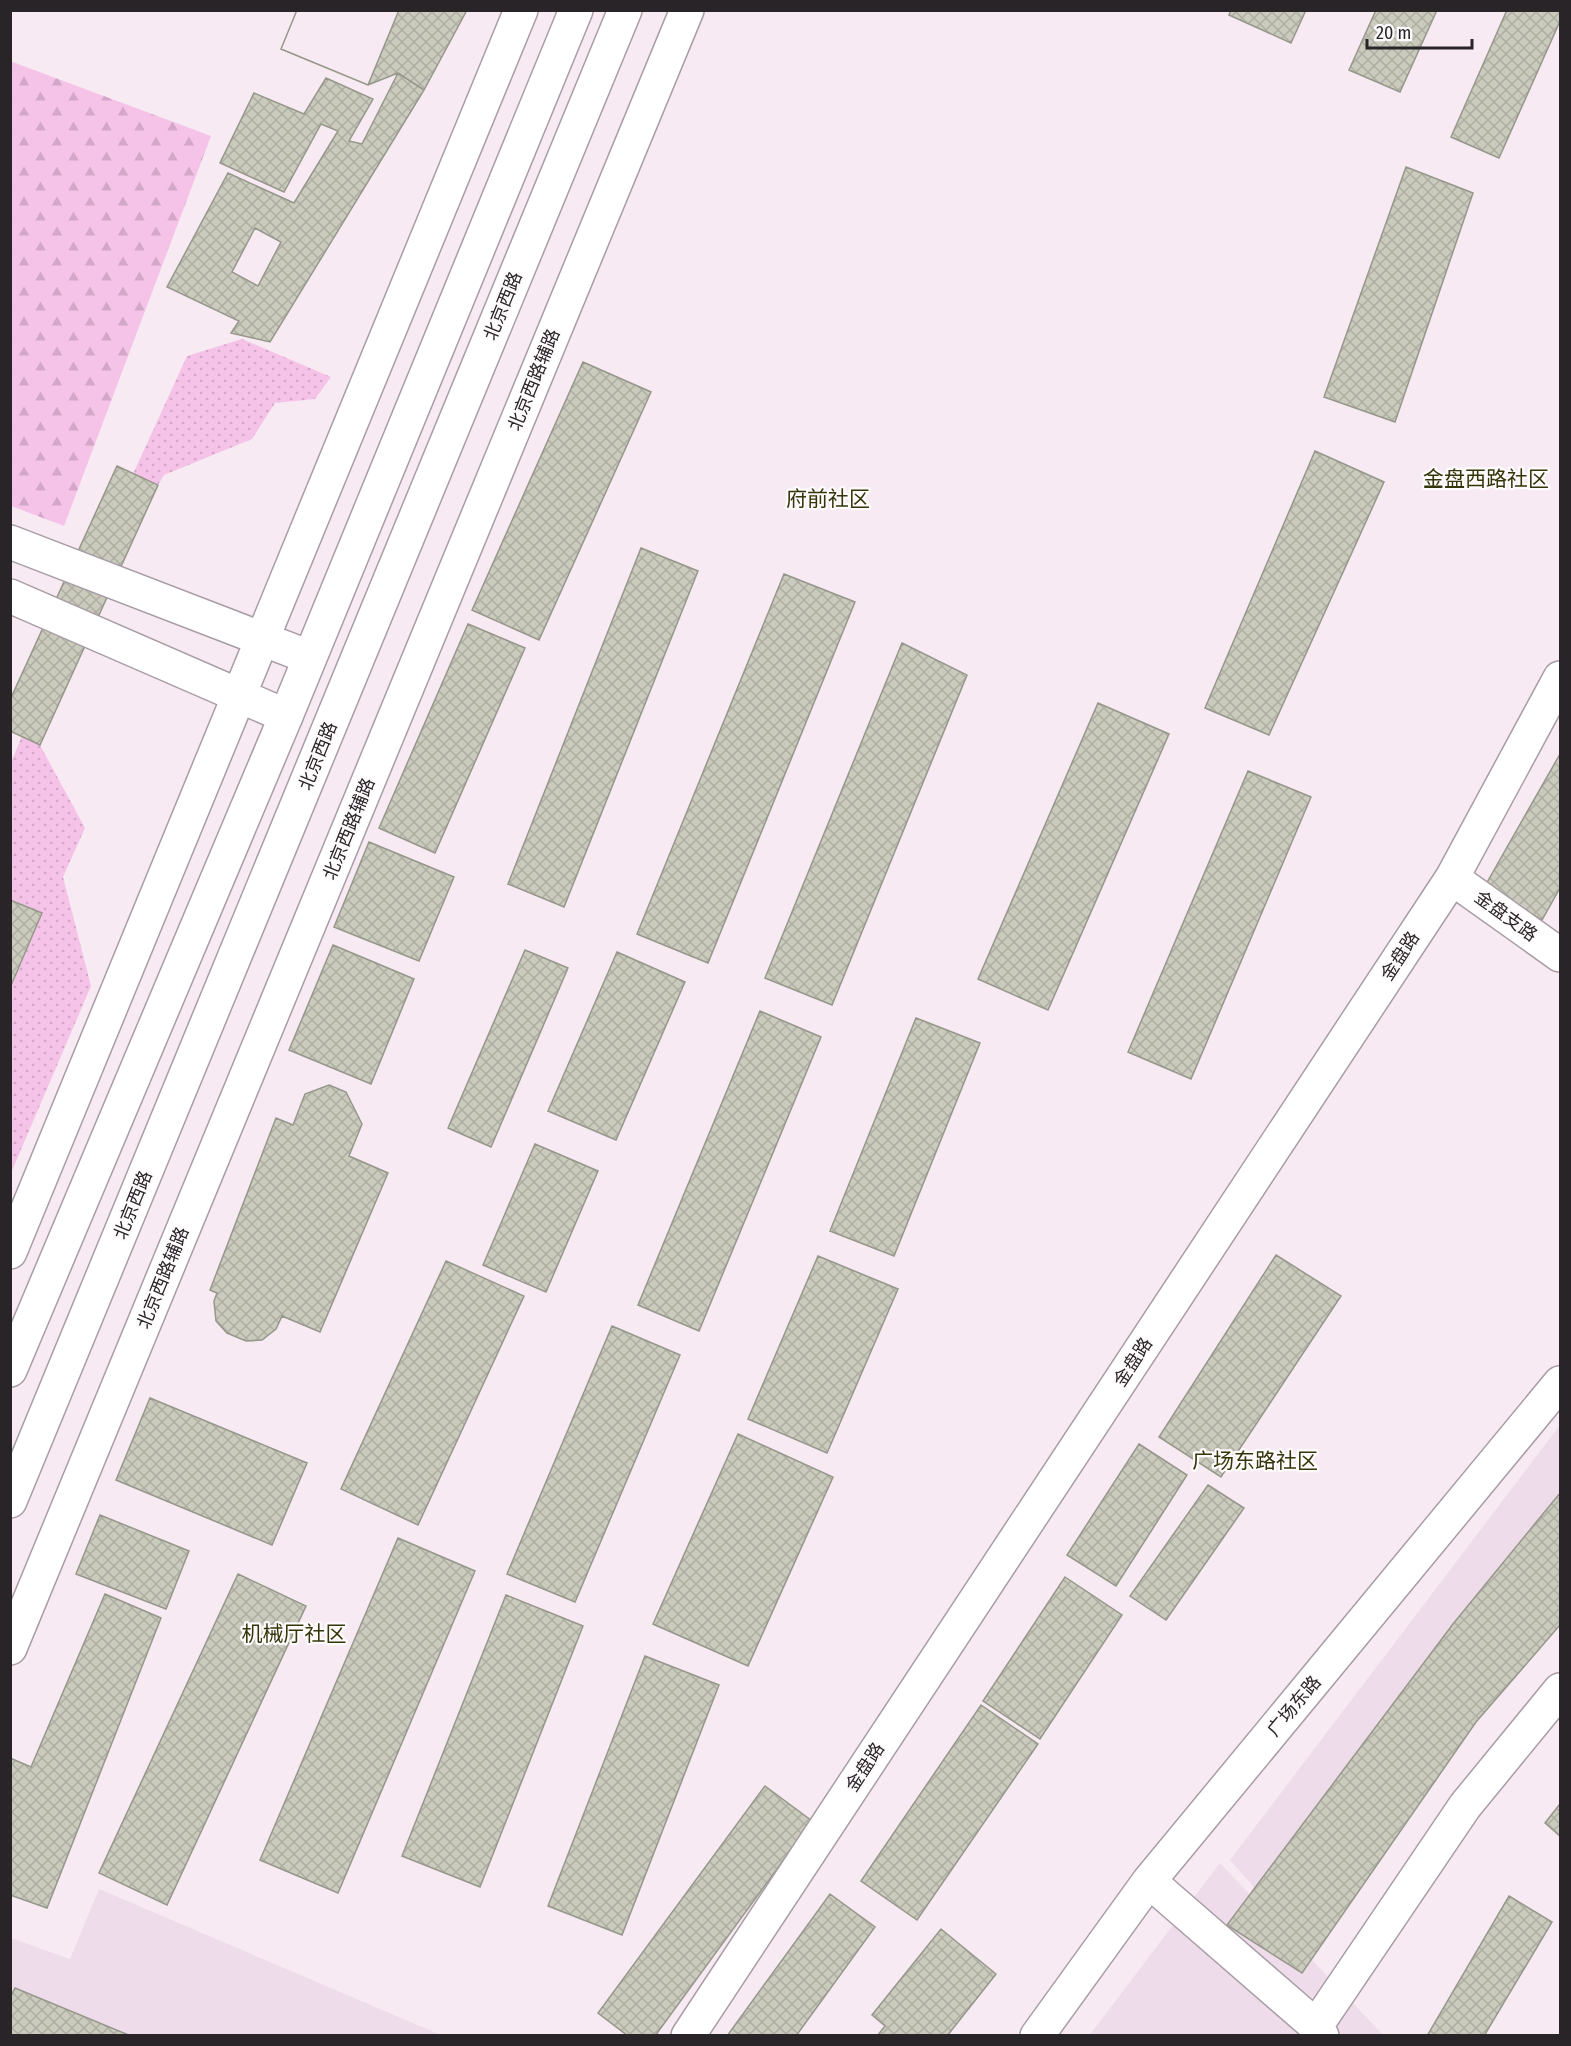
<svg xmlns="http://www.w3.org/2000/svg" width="1571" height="2046" font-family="'Fira Sans Condensed','Noto Sans SC',sans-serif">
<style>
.built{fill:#efdcea}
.grass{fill:url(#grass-dots)}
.forest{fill:url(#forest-firs)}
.building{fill:url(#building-cross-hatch);stroke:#96978b;stroke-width:1.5;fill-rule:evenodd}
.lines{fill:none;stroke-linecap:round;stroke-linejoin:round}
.minor-casing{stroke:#a99da5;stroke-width:36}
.major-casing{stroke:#a99da5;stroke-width:36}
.minor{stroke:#fff;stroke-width:33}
.major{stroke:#fff;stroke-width:33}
.labels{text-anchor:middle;stroke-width:4.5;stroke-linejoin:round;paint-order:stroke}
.street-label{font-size:18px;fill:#292427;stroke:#fefbfd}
.quarter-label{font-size:21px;fill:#35350a;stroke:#fefbfd}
</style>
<defs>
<pattern id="grass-dots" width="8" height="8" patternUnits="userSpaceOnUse" patternTransform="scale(1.5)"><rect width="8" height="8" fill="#f6c3e8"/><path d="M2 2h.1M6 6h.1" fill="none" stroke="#d3a7c7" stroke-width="1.8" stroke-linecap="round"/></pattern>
<pattern id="forest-firs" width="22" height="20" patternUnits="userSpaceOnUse" patternTransform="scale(1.5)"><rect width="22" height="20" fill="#f6c3e8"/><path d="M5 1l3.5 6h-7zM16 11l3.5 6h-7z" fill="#d3a7c7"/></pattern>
<pattern id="building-cross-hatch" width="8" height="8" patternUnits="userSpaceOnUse" patternTransform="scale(1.5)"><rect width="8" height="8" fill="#cacabd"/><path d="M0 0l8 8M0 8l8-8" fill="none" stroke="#aeada2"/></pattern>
</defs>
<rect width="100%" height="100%" fill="#f7eaf3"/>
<path class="built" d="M 1560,1425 L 1560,1574 L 1262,1896 L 1230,1860 Z
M 1220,1863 L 1383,2035 L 1089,2036 Z
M 99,1889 L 441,2035 L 11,2036 L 11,1938 L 70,1959 Z"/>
<path class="grass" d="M 242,339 L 331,377 L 315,399 L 275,403 L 252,439 L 164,475 L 158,485 L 133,474 L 187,356 Z
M 22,736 L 40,745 L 85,828 L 63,877 L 91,986 L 11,1173 L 11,988 L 42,913 L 11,900 L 11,762 Z"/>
<path class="forest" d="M 10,61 L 211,136 L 64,526 L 11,506 Z"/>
<path class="building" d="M 297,10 L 399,10 L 368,85 L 281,49 Z
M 297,10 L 467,10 L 424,90 L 398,73 L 368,85 L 281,49 Z
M 1231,10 L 1306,10 L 1291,43 L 1229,15 Z
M 1376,10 L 1437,10 L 1400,92 L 1349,70 Z
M 1507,10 L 1560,10 L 1560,21 L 1499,158 L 1451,137 Z
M 398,73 L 424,90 L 270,342 L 231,333 L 239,321 L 167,287 L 228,173 L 294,203 L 338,131 L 321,124 L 284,192 L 220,163 L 254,93 L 304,114 L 326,78 L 373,99 L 349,141 L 362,144 ZM 255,228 L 281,242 L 258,286 L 232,272 Z
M 1406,167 L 1473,193 L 1395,422 L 1324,397 Z
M 583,362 L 651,392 L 539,640 L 472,610 Z
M 1315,451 L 1384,482 L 1269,735 L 1205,708 Z
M 117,466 L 158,485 L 40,745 L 10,731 L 10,700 Z
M 641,548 L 698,571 L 564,907 L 508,884 Z
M 784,574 L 855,602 L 708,963 L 637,934 Z
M 468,624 L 525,648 L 435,853 L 379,828 Z
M 902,643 L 967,675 L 832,1005 L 765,978 Z
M 1098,703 L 1169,734 L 1048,1010 L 978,979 Z
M 1560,754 L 1560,888 L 1542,920 L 1485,886 Z
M 1248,771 L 1311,797 L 1191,1079 L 1128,1052 Z
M 369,842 L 454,877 L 419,961 L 334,927 Z
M 10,900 L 42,913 L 10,988 Z
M 333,945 L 414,979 L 371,1084 L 289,1050 Z
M 525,950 L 568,968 L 491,1147 L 448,1128 Z
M 617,952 L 685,982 L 616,1140 L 548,1111 Z
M 760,1011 L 821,1037 L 699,1331 L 638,1305 Z
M 916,1018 L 980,1043 L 894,1256 L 830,1231 Z
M 329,1085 L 346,1092 L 362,1124 L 349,1156 L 388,1173 L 320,1332 L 282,1316 L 276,1329 L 262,1340 L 246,1341 L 227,1333 L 216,1321 L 214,1301 L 217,1293 L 210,1290 L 276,1118 L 293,1125 L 305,1094 Z
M 535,1144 L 598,1171 L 546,1292 L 483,1265 Z
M 1276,1255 L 1341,1296 L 1221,1477 L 1159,1437 Z
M 818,1256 L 898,1289 L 827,1453 L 748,1419 Z
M 446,1261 L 524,1296 L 418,1525 L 341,1489 Z
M 612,1326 L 680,1355 L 575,1602 L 507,1574 Z
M 150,1398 L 307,1463 L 272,1545 L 116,1480 Z
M 738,1434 L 833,1477 L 748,1666 L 653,1624 Z
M 1139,1444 L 1187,1475 L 1116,1586 L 1067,1555 Z
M 1208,1485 L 1244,1508 L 1166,1620 L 1130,1596 Z
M 1560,1493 L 1560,1625 L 1476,1722 L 1302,1973 L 1227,1925 L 1453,1624 Z
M 100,1515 L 189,1551 L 166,1609 L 76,1574 Z
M 398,1538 L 475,1571 L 338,1893 L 260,1860 Z
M 238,1574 L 306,1606 L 167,1905 L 99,1873 Z
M 1065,1577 L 1122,1615 L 1040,1739 L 983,1701 Z
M 105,1594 L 161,1618 L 47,1908 L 10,1895 L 10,1758 L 31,1767 Z
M 506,1595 L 583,1626 L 480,1887 L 402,1856 Z
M 645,1656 L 719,1685 L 622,1935 L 548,1906 Z
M 981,1705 L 1038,1744 L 917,1920 L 861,1881 Z
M 765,1786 L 812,1821 L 655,2036 L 628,2036 L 598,2013 Z
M 1560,1804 L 1560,1836 L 1545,1823 Z
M 830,1894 L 875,1927 L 796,2036 L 727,2036 Z
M 1509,1896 L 1552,1922 L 1484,2036 L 1427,2036 Z
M 941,1929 L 996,1974 L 947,2036 L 877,2036 L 885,2026 L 872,2015 Z
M 15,1988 L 131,2036 L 10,2036 L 10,1998 Z"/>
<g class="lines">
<g class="minor-casing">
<path id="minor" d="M 10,542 L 309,657
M 10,596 L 286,716
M 1452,878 L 1560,955
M 1149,1881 L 1316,2026
M 688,2036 L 1452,878 L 1560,678
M 1037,2036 L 1149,1881 L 1560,1383
M 1322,2036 L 1316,2026 L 1465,1806 L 1560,1690"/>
</g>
<g class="major-casing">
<path id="major" d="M 10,1252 L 521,10
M 10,1370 L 286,716 L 576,10
M 10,1501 L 625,10
M 10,1648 L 687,10"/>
</g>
<use href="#minor" class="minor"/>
<use href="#major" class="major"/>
</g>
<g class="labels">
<g class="street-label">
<text transform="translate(503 306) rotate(-68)" y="6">北京西路</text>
<text transform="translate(534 380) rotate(-68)" y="6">北京西路辅路</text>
<text transform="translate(318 756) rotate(-68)" y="6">北京西路</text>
<text transform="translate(349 829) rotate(-68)" y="6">北京西路辅路</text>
<text transform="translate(1506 916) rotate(36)" y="6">金盘支路</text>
<text transform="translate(1400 956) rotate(-57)" y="6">金盘路</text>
<text transform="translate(133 1205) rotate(-68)" y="6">北京西路</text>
<text transform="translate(163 1278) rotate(-68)" y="6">北京西路辅路</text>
<text transform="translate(1133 1362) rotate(-57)" y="6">金盘路</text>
<text transform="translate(1294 1706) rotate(-50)" y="6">广场东路</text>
<text transform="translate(865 1767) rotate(-57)" y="6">金盘路</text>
</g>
<g class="quarter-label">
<text x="1486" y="486">金盘西路社区</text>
<text x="828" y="506">府前社区</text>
<text x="1255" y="1468">广场东路社区</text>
<text x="294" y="1641">机械厅社区</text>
</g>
</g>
<rect width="1571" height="2046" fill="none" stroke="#292427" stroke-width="24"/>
<path d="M1367 39v9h105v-9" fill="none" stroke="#292427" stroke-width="3"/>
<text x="1376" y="39" font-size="18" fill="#292427" stroke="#fefbfd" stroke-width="4.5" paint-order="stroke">20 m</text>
</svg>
